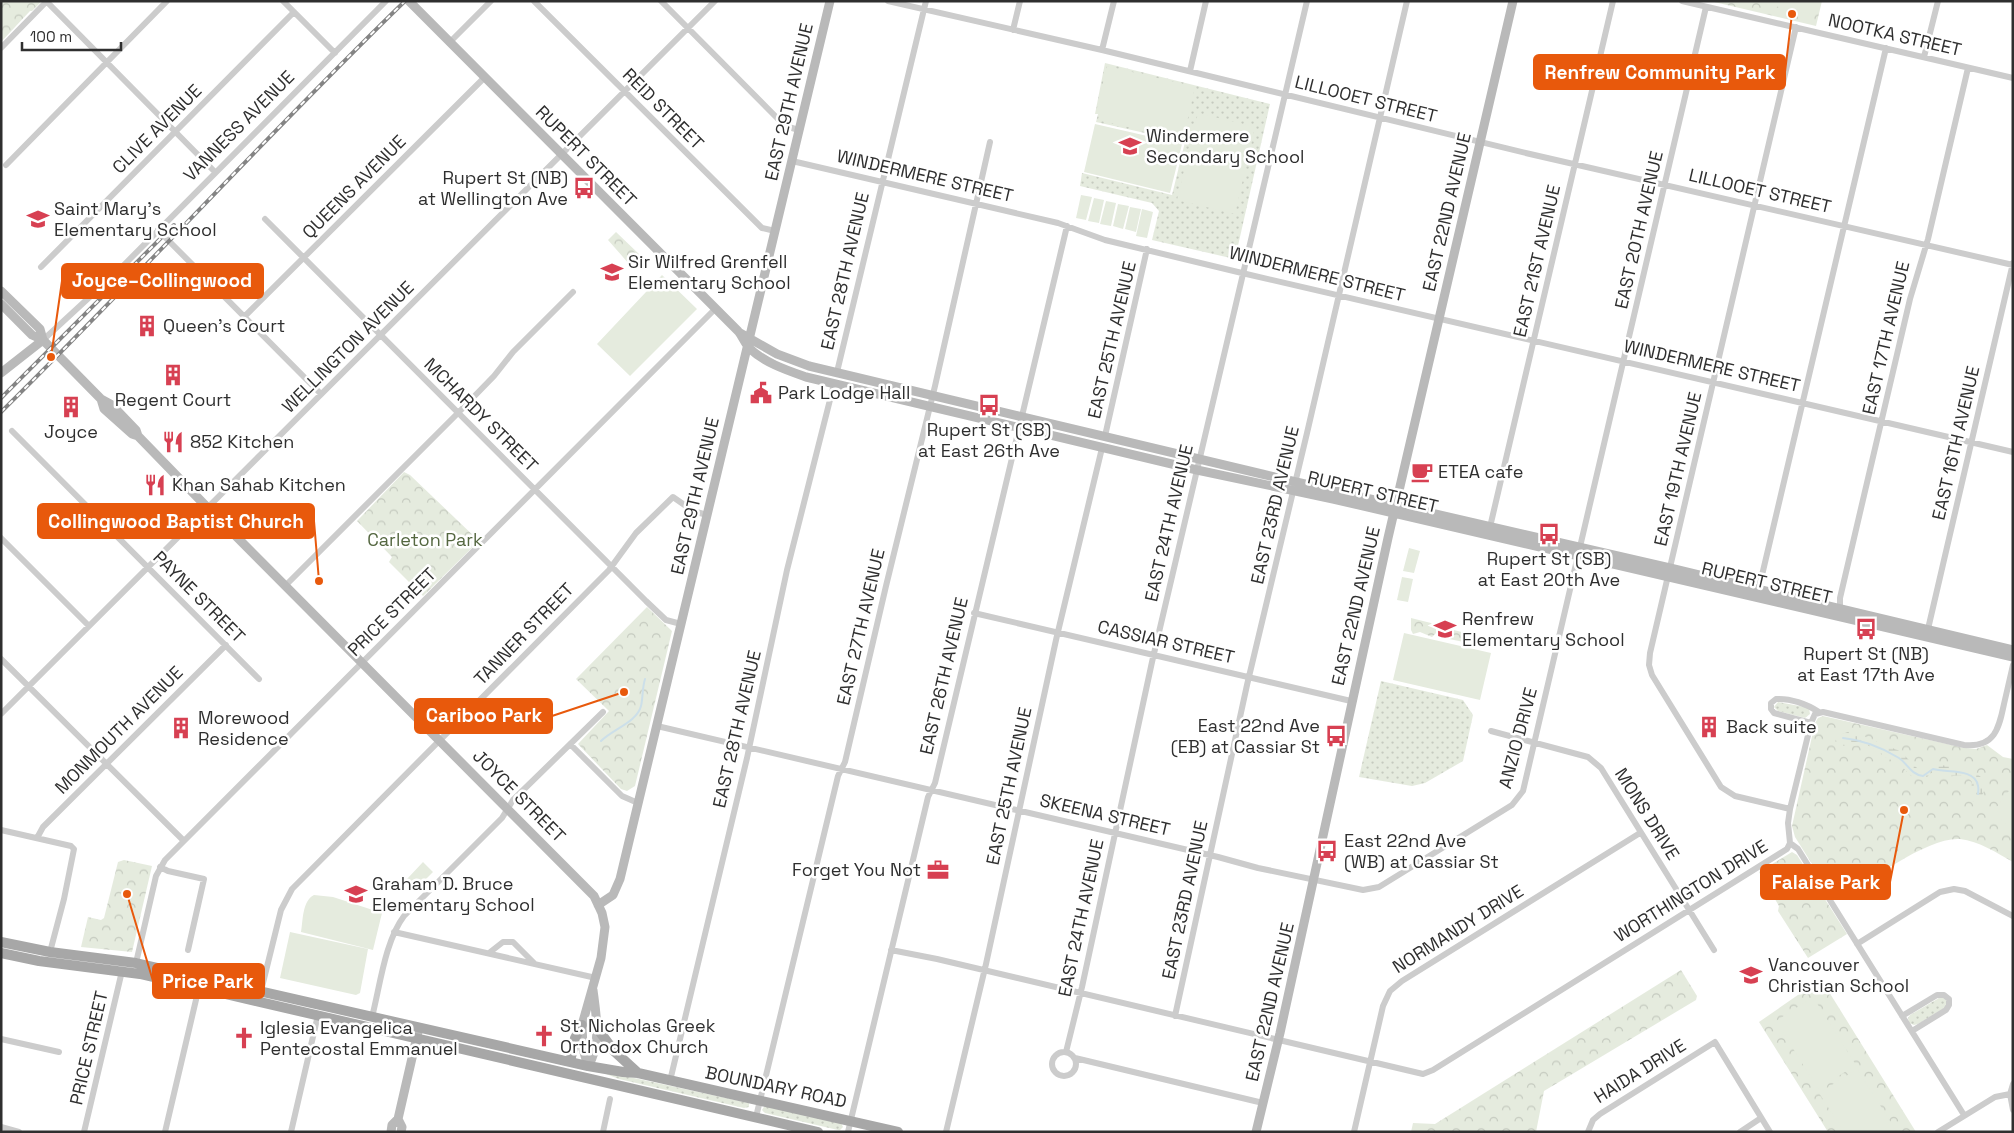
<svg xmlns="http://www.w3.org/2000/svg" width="2014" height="1133" font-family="'Space Grotesk',sans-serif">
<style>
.grass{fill:url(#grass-dots)}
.forest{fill:url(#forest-crowns)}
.wetland{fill:url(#wetland-marsh)}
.pitch{fill:#e5ebde}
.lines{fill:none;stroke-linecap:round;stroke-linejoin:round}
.stream{stroke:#ccdfe9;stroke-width:2}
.street{stroke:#ccc;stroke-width:6}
.secondary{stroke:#b9b9b9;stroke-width:9}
.primary{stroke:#a7a7a7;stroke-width:10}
.rail-casing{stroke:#848484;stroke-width:4}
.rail{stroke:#fff;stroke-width:2;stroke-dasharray:5.5;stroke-linecap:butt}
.labels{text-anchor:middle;stroke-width:5;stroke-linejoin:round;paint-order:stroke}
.street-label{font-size:18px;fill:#2f2f2f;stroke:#fff}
.poi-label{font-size:18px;fill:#2f2f2f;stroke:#fff;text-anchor:start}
.park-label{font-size:18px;fill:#546740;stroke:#fff}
.leader{fill:none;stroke:#e8590c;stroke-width:2}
.callout-dot{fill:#e8590c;stroke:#fff;stroke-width:2}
.callout{fill:#e8590c;stroke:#e8590c;stroke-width:2}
.callout-label{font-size:19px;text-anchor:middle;font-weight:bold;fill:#fff}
</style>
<defs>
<pattern id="grass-dots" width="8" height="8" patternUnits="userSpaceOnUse" patternTransform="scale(1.25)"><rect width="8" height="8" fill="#e5ebde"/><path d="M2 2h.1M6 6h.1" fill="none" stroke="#c5cabf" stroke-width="1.8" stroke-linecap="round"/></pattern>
<pattern id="forest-crowns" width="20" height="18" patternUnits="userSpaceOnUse" patternTransform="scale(1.25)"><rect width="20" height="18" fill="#e5ebde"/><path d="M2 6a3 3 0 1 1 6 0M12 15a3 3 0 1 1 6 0" fill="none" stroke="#c5cabf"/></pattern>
<pattern id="wetland-marsh" width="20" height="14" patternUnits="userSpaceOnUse" patternTransform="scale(1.25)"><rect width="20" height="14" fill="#e5ebde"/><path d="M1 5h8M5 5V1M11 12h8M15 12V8" fill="none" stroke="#c5cabf"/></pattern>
</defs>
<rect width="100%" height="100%" fill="#fff"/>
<path class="grass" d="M 1105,63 L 1270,104 L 1235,259 L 1152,240 L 1159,211 L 1152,203 L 1080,186 L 1082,173 L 1172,195 L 1185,142 L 1096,122 L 1098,114 L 1095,114 Z
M 1381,681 L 1463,700 L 1473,715 L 1463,761 L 1425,783 L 1412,786 L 1359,777 Z
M 1778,702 L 1805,707 L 1809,708 L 1810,714 L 1805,718 L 1778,711 L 1774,707 Z
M 1939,998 L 1945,998 L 1947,1001 L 1946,1007 L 1918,1024 L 1914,1025 L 1909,1023 L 1908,1018 L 1910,1015 Z
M 611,1073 L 749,1103 L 749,1107 L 744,1108 L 619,1079 L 606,1074 Z
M 765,1105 L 841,1123 L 843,1127 L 840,1130 L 838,1130 L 765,1113 L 762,1110 Z"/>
<path class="forest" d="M 1,1 L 42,1 L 32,11 L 30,11 L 1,42 Z
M 1710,1 L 1822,1 L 1816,26 Z
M 616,232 L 640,255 L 630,265 L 608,240 Z
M 404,472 L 410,475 L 479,541 L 423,596 L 389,562 L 392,557 L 357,521 Z
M 647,607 L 672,631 L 635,786 L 627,791 L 621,789 L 578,744 L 609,711 L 576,679 Z
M 1411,618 L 1431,623 L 1438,631 L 1432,637 L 1420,632 L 1413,634 L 1411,630 Z
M 1441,627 L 1466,633 L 1464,642 L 1439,637 Z
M 1823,716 L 1965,748 L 1976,749 L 1987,745 L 2003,757 L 2013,759 L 2013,862 C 1997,853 1979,841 1960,839 C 1927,837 1870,881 1841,899 L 1840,897 L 1834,899 L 1795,837 L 1792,826 L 1815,723 L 1818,718 Z
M 1792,852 L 1797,855 L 1847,934 L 1808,958 L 1778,911 L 1779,906 L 1759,872 Z
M 124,860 L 152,866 L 132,952 L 81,947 L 88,917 L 101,920 L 104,918 L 118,862 Z
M 1681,970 L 1697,996 L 1696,1000 L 1544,1091 L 1536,1132 L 1411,1132 L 1413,1123 L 1435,1124 Z
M 1821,979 L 1916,1132 L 1828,1132 L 1759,1022 Z"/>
<path class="wetland" d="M 1848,732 L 1862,734 L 1867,738 L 1900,751 L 1920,771 C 1925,769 1933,765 1939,765 C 1961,767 2002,772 1977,803 L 1970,800 L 1972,782 C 1962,771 1955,778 1944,776 C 1939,775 1936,773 1931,773 L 1924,780 C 1909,779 1909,772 1899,764 C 1895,760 1889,760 1885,757 C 1879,753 1876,749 1869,746 C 1859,742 1847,752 1835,741 L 1836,736 Z"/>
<path class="pitch" d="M 1752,1 L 1813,1 L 1810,14 Z
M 1107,66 L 1195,87 L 1183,140 L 1098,120 L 1100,113 L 1096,112 Z
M 1198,113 L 1255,127 L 1235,214 L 1177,200 Z
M 1095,124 L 1182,144 L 1170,193 L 1084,172 Z
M 1081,195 L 1092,197 L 1086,220 L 1076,218 Z
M 1094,198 L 1104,200 L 1099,223 L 1088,221 Z
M 1106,201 L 1116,203 L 1111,226 L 1100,224 Z
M 1118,204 L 1129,206 L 1123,229 L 1113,226 Z
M 1130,207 L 1141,209 L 1136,232 L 1125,229 Z
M 1142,209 L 1153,212 L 1147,238 L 1136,236 Z
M 662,275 L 697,309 L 630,376 L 597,344 Z
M 1409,548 L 1420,551 L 1414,573 L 1403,571 Z
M 1402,577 L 1413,579 L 1408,602 L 1397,600 Z
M 1404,633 L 1491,653 L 1480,700 L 1393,680 Z
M 2013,787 L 2013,826 C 2002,823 1999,819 1996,808 L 2007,793 Z
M 423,862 L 433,872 L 416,889 L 407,879 Z
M 314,895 L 333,897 L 382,913 L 373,950 L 301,932 C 303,921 302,901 314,895 Z
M 290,932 L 368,949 L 360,993 L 356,995 L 280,978 Z
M 1813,997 L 1856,1065 L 1818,1089 L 1776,1021 Z
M 1857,1069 L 1897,1132 L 1844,1132 L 1819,1093 Z"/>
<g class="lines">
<path class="stream" d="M 233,175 L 252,156
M 180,231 L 221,188
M 1843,738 C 1864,740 1881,747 1899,758 C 1908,764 1910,774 1923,776 L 1933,769 C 1946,773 1976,768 1978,786 C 1979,789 1978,792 1978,794
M 601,741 C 613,729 637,722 641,706 C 643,698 642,689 645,679"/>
<path class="street" d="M 283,1 L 335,53
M 534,1 L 762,228 L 775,231
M 661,1 L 785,126 L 799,130
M 888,1 L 1102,50 L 1530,154 L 2013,265
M 1682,1 L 2013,78
M 47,2 L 215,172
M 1013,30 L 1020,1
M 449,43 L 491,1
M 1,48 L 47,1
M 1102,50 L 1114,1
M 1924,57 L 1938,1
M 1190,71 L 1206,1
M 792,161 L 1058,223 L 1105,240 L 1242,273 L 2013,452
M 6,165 L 167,1
M 265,219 L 646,601 L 666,620 L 681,624
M 158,230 L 321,394
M 41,267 L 294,12
M 244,317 L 484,78
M 43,340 L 119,270 L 386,1
M 837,372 L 926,1
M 12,431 L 259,679
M 1105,436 L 1147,249
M 1490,527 L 1613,1
M 1,538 L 89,626
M 286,585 L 458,413 L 494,376 L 513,352 L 573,292
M 1759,588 L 1886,48
M 1840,611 L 1840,598 L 1910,299 L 1928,239 L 1968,68
M 974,613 L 1351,701
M 1928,629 L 2013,263
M 1,659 L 184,841
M 1,714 L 715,1
M 1811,723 L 1774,713 L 1771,709 L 1771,703 L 1776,699 C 1790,698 1807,704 1819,712
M 657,726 L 1218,857 L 1258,868 L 1363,890 L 1379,887 L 1512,805 L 1523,791 L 1706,7
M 1491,731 L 1588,757 L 1601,768 L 1714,950
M 570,744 L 622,796 L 638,803
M 1790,809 L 1735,796 L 1721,787 L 1652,675 L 1649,665 L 1650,653 L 1796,27
M 1,830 L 71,846 L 74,849 L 64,899 L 50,952
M 37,838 L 43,827 L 226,645
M 1790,843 L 1798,849 L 1964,1115
M 160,867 L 168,871 L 204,879 L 188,950
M 394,932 L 596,978
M 1857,944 L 1940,892 L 1954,889 L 1965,891 L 2013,916
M 891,950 L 937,959 L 1423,1074 L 1433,1070 L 1787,849 L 1790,843 L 1788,823 L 1790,809 L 1811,723 L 1815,714 L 1823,712 L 1964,745 C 1995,748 1999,728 2004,704 C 2007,691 2010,678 2013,665
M 489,953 L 503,942 L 513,942 L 534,963
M 136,963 L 156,876 L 165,860 L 716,308
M 261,991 L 281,910 L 292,889 L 609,570 L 636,533 L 673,497 L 693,511 L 707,515
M 1175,1016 L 1247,685 L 1307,433 L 1407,1
M 1902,1016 L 1937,995 L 1944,995 L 1949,999 L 1949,1005 L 1946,1010 L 1912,1031
M 372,1017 C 380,986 385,941 404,916 L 502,818 L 513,800 L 603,712
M 1,1039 L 59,1052
M 1066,1052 L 1082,987 L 1152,662 L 1307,1
M1052 1064a12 12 0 1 1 24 0a12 12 0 1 1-24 0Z
M 1075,1058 L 1263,1103
M 670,1081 L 747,758 L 787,570 L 834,384
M 2013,1084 L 2010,1094 L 2013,1110
M 756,1117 L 838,776 L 845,762 L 886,586 L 935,386 L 990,142
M 1,1127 L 19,1132
M 84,1132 L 122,971
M 165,1132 L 199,987
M 291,1132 L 318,1015
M 603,1132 L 610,1099
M 848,1132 L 928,797 L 935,783 L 1067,226
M 946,1132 L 986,964 L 1056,640 L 1102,448
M 1354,1132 L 1383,1006 L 1390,991 L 1402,981 L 1640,833
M 1588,1132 L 1593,1120 L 1600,1114 L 1715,1042 L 1770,1132
M 1740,1132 L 1761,1118
M 1938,1132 L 1995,1097 L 2010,1094"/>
<path class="secondary" d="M 409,1 L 738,331 C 742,336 745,343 749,348 C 765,363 786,370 806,377 L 1197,470 L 1333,499 L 2013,657
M 1,291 L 40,329 L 43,340
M 1,304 L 32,335 L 43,340 L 101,399 L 112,405 L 136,430 L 138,436 L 202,502 L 594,896 L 602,913 L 605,927 L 601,958 L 582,1025 L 583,1049 L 588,1066
M 740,333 L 777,354 L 809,366 L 1262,474 L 1670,568 L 2013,650
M 1,373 L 43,340
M 101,399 L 104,409 L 132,434 L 138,436
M 598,905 L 613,895 L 620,879 L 830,1
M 588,1066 C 602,1044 596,1014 593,990
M 398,1119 L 402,1127 L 401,1132
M 391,1132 L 392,1125 L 398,1119 L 418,1032
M 1256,1132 L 1280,1033 L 1388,538 L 1513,1"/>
<path class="primary" d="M 1,942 L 50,952 L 136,963 L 588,1066 L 623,1072 L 638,1073 L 898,1132
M 1,953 L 39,961 L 140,974 L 818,1132
M 597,1028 L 614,1051 L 638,1073
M 570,1062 L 575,1038 L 582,1025"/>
<g class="rail-casing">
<path id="rail" d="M 1,398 L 174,225
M 1,412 C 138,277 267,135 405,1"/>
</g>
<use href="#rail" class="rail"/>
</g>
<defs>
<g id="school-bare" transform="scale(1.725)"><path d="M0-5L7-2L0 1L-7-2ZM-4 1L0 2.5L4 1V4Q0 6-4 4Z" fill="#d74052" stroke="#fff" stroke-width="2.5" paint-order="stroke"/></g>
<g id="bus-bare" transform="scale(1.725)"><path d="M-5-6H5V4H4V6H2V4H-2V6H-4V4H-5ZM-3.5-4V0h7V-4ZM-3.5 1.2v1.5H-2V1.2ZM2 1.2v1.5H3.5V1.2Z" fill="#d74052" stroke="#fff" stroke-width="2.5" paint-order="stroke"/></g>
<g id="building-bare" transform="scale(1.725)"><path d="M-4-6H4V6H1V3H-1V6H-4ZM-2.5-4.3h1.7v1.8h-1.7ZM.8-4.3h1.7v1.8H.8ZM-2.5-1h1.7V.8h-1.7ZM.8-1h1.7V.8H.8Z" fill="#d74052" stroke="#fff" stroke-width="2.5" paint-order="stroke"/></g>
<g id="civic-bare" transform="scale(1.725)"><path d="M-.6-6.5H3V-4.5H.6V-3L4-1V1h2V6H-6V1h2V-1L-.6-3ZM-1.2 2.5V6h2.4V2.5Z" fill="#d74052" stroke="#fff" stroke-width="2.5" paint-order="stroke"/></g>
<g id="restaurant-bare" transform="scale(1.725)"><path d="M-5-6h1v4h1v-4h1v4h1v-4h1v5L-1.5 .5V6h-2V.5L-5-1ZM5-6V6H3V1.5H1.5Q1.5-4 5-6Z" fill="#d74052" stroke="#fff" stroke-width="2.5" paint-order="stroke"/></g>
<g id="cafe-bare" transform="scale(1.725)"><path d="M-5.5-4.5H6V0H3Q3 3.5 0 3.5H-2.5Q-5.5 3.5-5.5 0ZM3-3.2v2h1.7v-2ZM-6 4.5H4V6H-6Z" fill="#d74052" stroke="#fff" stroke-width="2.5" paint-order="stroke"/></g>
<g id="office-bare" transform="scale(1.725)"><path d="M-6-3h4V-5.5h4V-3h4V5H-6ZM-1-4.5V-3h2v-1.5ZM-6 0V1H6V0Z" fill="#d74052" stroke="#fff" stroke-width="2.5" paint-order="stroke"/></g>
<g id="church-bare" transform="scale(1.725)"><path d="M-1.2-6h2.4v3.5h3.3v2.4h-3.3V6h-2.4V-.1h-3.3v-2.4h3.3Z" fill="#d74052" stroke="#fff" stroke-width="2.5" paint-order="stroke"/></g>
</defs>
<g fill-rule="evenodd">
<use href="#school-bare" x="1130" y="146"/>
<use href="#bus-bare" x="584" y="188"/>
<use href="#school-bare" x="38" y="219"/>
<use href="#school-bare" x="612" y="272"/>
<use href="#building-bare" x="147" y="326"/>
<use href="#building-bare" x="173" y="375"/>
<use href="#civic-bare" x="761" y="393"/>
<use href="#bus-bare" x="989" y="405"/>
<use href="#building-bare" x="71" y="407"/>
<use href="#restaurant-bare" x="173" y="442"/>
<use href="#cafe-bare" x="1422" y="472"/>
<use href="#restaurant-bare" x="155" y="485"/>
<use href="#bus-bare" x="1549" y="534"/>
<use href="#school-bare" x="1445" y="629"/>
<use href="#bus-bare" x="1866" y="629"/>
<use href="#building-bare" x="1709" y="727"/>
<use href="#building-bare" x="181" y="728"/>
<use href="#bus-bare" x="1336" y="736"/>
<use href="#bus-bare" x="1327" y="851"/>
<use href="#office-bare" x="938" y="870"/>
<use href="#school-bare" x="356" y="894"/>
<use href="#school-bare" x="1751" y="975"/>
<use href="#church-bare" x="544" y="1036"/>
<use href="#church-bare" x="244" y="1038"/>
</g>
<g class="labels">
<g class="street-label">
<text transform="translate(1895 35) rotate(13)" y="6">NOOTKA STREET</text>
<text transform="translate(1366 99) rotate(14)" y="6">LILLOOET STREET</text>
<text transform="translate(789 102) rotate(-77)" y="6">EAST 29TH AVENUE</text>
<text transform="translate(663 109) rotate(45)" y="6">REID STREET</text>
<text transform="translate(239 126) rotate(-45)" y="6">VANNESS AVENUE</text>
<text transform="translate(157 129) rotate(-45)" y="6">CLIVE AVENUE</text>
<text transform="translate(586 156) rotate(45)" y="6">RUPERT STREET</text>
<text transform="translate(925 176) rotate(13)" y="6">WINDERMERE STREET</text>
<text transform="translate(354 187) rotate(-45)" y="6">QUEENS AVENUE</text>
<text transform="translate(1760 191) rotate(13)" y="6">LILLOOET STREET</text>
<text transform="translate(1447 212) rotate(-77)" y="6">EAST 22ND AVENUE</text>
<text transform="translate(1639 230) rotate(-77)" y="6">EAST 20TH AVENUE</text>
<text transform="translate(1537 261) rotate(-77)" y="6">EAST 21ST AVENUE</text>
<text transform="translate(845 271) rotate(-77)" y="6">EAST 28TH AVENUE</text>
<text transform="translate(1317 274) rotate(14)" y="6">WINDERMERE STREET</text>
<text transform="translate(1886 338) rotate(-77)" y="6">EAST 17TH AVENUE</text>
<text transform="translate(1112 340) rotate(-77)" y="6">EAST 25TH AVENUE</text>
<text transform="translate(348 347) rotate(-45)" y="6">WELLINGTON AVENUE</text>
<text transform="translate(1712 366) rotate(13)" y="6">WINDERMERE STREET</text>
<text transform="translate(481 415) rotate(45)" y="6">MCHARDY STREET</text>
<text transform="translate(1956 443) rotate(-77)" y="6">EAST 16TH AVENUE</text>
<text transform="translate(1678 469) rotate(-77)" y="6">EAST 19TH AVENUE</text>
<text transform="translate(1373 492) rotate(13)" y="6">RUPERT STREET</text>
<text transform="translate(695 496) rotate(-77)" y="6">EAST 29TH AVENUE</text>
<text transform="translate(1275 505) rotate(-77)" y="6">EAST 23RD AVENUE</text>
<text transform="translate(1169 523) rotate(-77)" y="6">EAST 24TH AVENUE</text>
<text transform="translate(1767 583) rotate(13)" y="6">RUPERT STREET</text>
<text transform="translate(199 597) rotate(45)" y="6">PAYNE STREET</text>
<text transform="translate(1356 606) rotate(-77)" y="6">EAST 22ND AVENUE</text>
<text transform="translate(392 612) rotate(-45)" y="6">PRICE STREET</text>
<text transform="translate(861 627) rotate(-77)" y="6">EAST 27TH AVENUE</text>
<text transform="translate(524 634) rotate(-46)" y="6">TANNER STREET</text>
<text transform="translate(1166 642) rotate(13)" y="6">CASSIAR STREET</text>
<text transform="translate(944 676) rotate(-77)" y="6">EAST 26TH AVENUE</text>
<text transform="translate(737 729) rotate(-77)" y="6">EAST 28TH AVENUE</text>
<text transform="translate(119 730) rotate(-45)" y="6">MONMOUTH AVENUE</text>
<text transform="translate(1518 738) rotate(-75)" y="6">ANZIO DRIVE</text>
<text transform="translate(1009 786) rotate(-78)" y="6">EAST 25TH AVENUE</text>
<text transform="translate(519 796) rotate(45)" y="6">JOYCE STREET</text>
<text transform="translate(1647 814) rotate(58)" y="6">MONS DRIVE</text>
<text transform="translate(1105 815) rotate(13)" y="6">SKEENA STREET</text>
<text transform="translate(1691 891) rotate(-32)" y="6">WORTHINGTON DRIVE</text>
<text transform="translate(1185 900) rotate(-78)" y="6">EAST 23RD AVENUE</text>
<text transform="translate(1081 918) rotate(-78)" y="6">EAST 24TH AVENUE</text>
<text transform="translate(1458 929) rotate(-32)" y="6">NORMANDY DRIVE</text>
<text transform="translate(1270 1002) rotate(-77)" y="6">EAST 22ND AVENUE</text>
<text transform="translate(89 1048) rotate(-77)" y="6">PRICE STREET</text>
<text transform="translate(1640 1071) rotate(-32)" y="6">HAIDA DRIVE</text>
<text transform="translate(776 1087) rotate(12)" y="6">BOUNDARY ROAD</text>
</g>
<g class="poi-label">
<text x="1146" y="142">Windermere<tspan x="1146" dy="21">Secondary School</tspan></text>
<text x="568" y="184" text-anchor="end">Rupert St (NB)<tspan x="568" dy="21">at Wellington Ave</tspan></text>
<text x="54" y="215">Saint Mary's<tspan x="54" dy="21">Elementary School</tspan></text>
<text x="628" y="268">Sir Wilfred Grenfell<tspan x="628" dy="21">Elementary School</tspan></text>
<text x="163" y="332">Queen's Court</text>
<text x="778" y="399">Park Lodge Hall</text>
<text x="173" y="406" text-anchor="middle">Regent Court</text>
<text x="989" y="436" text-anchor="middle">Rupert St (SB)<tspan x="989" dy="21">at East 26th Ave</tspan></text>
<text x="71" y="438" text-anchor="middle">Joyce</text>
<text x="190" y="448">852 Kitchen</text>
<text x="1438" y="478">ETEA cafe</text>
<text x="172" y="491">Khan Sahab Kitchen</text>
<text x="1549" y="565" text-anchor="middle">Rupert St (SB)<tspan x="1549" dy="21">at East 20th Ave</tspan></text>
<text x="1462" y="625">Renfrew<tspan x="1462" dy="21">Elementary School</tspan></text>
<text x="1866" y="660" text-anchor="middle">Rupert St (NB)<tspan x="1866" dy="21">at East 17th Ave</tspan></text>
<text x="198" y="724">Morewood<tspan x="198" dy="21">Residence</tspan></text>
<text x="1320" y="732" text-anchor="end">East 22nd Ave<tspan x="1320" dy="21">(EB) at Cassiar St</tspan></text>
<text x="1726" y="733">Back suite</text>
<text x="1344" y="847">East 22nd Ave<tspan x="1344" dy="21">(WB) at Cassiar St</tspan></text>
<text x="921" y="876" text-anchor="end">Forget You Not</text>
<text x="372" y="890">Graham D. Bruce<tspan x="372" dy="21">Elementary School</tspan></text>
<text x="1768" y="971">Vancouver<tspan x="1768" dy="21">Christian School</tspan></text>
<text x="560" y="1032">St. Nicholas Greek<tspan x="560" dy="21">Orthodox Church</tspan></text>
<text x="260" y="1034">Iglesia Evangelica<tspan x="260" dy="21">Pentecostal Emmanuel</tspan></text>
</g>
<g class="park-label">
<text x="425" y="546">Carleton Park</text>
</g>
</g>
<path class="leader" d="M1792 14L1785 72M51 357L62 281M319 581L314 521M624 692L552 716M1904 810L1890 882M127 894L153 981"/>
<g class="callout-dot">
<circle cx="1792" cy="14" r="5"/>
<circle cx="51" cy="357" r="5"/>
<circle cx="319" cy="581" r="5"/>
<circle cx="624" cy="692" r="5"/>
<circle cx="1904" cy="810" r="5"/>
<circle cx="127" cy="894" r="5"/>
</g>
<g class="callout">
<rect x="1534" y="55" width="251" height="34" rx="5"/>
<rect x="62" y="264" width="201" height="34" rx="5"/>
<rect x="38" y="504" width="276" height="34" rx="5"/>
<rect x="415" y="699" width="137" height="34" rx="5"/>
<rect x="1761" y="865" width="129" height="34" rx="5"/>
<rect x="153" y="964" width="111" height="34" rx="5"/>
</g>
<g class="callout-label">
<text x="1660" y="79">Renfrew Community Park</text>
<text x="162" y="287">Joyce–Collingwood</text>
<text x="176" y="528">Collingwood Baptist Church</text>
<text x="484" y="722">Cariboo Park</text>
<text x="1826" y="889">Falaise Park</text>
<text x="208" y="988">Price Park</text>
</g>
<rect width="2014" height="1133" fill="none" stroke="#2f2f2f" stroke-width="5"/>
<path d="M22 42v8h99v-8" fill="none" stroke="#2f2f2f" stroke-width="2.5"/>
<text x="30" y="42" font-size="15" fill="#2f2f2f" stroke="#ffffff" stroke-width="4" paint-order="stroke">100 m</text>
</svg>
